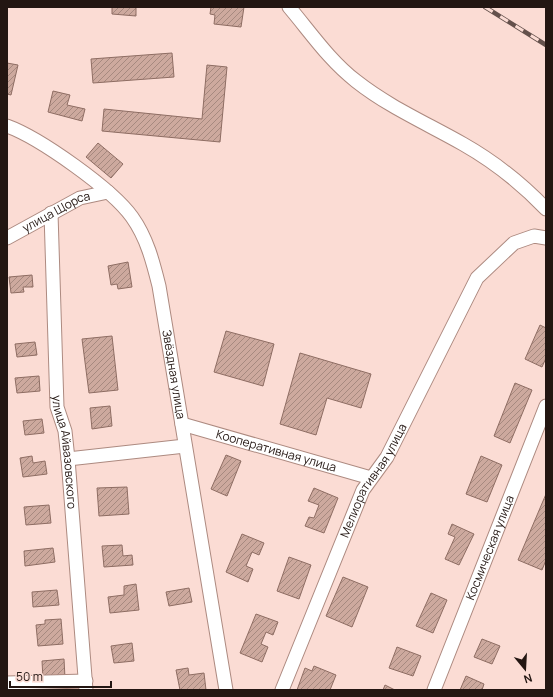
<svg xmlns="http://www.w3.org/2000/svg" width="553" height="697" font-family="Manrope,sans-serif">
<style>
.building{fill:url(#building-hatch);stroke:#8e6d63}
.lines{fill:none;stroke-linecap:round;stroke-linejoin:round}
.street-casing{stroke:#ad8a80;stroke-width:15}
.street{stroke:#fff;stroke-width:13}
.rail-casing{stroke:#64514c;stroke-width:4.5}
.rail{stroke:#fbdcd4;stroke-width:3;stroke-dasharray:9;stroke-linecap:butt}
.labels{text-anchor:middle;stroke-width:4;stroke-linejoin:round;paint-order:stroke}
.street-label{font-size:12px;fill:#231612;stroke:#fbdcd4}
</style>
<defs>
<pattern id="building-hatch" width="6" height="6" patternUnits="userSpaceOnUse"><rect width="6" height="6" fill="#cda99e"/><path d="M-1 1l2-2M0 6l6-6M5 7l2-2" fill="none" stroke="#a6897f"/></pattern>
</defs>
<rect width="100%" height="100%" fill="#fbdcd4"/>
<path class="building" d="M 112,7 L 136,7 L 136,16 L 112,14 Z
M 211,7 L 244,7 L 241,27 L 214,24 L 215,15 L 210,14 Z
M 172,53 L 174,77 L 93,83 L 91,59 Z
M 7,63 L 18,65 L 11,95 L 7,94 Z
M 207,65 L 227,67 L 220,142 L 102,131 L 104,109 L 202,119 Z
M 53,91 L 70,95 L 67,105 L 85,109 L 82,121 L 48,112 Z
M 98,143 L 123,164 L 111,178 L 86,157 Z
M 128,262 L 132,287 L 118,289 L 117,284 L 111,285 L 108,266 Z
M 32,275 L 33,287 L 23,287 L 24,292 L 11,293 L 9,277 Z
M 540,325 L 546,328 L 546,358 L 542,367 L 525,359 Z
M 226,331 L 274,344 L 263,386 L 214,372 Z
M 112,336 L 118,390 L 89,393 L 82,339 Z
M 35,342 L 37,355 L 17,357 L 15,344 Z
M 300,353 L 371,374 L 361,408 L 327,398 L 316,435 L 280,424 Z
M 39,376 L 40,391 L 17,393 L 15,378 Z
M 515,383 L 532,390 L 510,443 L 494,436 Z
M 110,406 L 112,426 L 92,429 L 90,408 Z
M 42,419 L 44,433 L 25,435 L 23,421 Z
M 226,455 L 241,461 L 227,496 L 211,489 Z
M 32,456 L 33,463 L 45,461 L 47,474 L 23,477 L 20,458 Z
M 481,456 L 502,465 L 487,502 L 466,494 Z
M 127,487 L 129,514 L 99,516 L 97,488 Z
M 314,488 L 338,498 L 324,533 L 305,526 L 309,517 L 314,518 L 319,505 L 308,501 Z
M 546,494 L 546,560 L 542,570 L 518,560 Z
M 49,505 L 51,523 L 26,525 L 24,507 Z
M 452,524 L 474,534 L 459,565 L 445,559 L 455,537 L 448,534 Z
M 242,534 L 264,543 L 259,555 L 252,552 L 246,566 L 253,569 L 248,582 L 226,572 Z
M 122,545 L 123,556 L 132,555 L 133,565 L 104,567 L 102,546 Z
M 53,548 L 55,562 L 25,566 L 24,551 Z
M 289,557 L 311,565 L 299,599 L 277,591 Z
M 343,577 L 368,587 L 352,627 L 326,616 Z
M 136,584 L 139,610 L 110,613 L 108,597 L 124,595 L 124,586 Z
M 189,588 L 192,602 L 169,606 L 166,592 Z
M 57,590 L 59,605 L 33,607 L 32,592 Z
M 431,593 L 447,600 L 433,633 L 416,626 Z
M 256,614 L 278,622 L 273,635 L 266,632 L 261,644 L 268,647 L 262,662 L 240,653 Z
M 61,619 L 63,644 L 38,646 L 36,625 L 45,624 L 45,620 Z
M 482,639 L 500,646 L 492,664 L 474,657 Z
M 132,643 L 134,661 L 114,663 L 111,646 Z
M 397,647 L 421,656 L 413,676 L 389,668 Z
M 64,659 L 65,678 L 43,679 L 42,661 Z
M 314,666 L 336,675 L 330,690 L 297,690 L 305,668 L 312,671 Z
M 188,668 L 189,675 L 204,673 L 206,690 L 180,690 L 176,670 Z
M 466,676 L 484,684 L 482,690 L 460,690 Z
M 385,685 L 395,690 L 383,690 Z"/>
<g class="lines">
<g class="street-casing">
<g id="street">
<path d="M 289,7 C 311,33 329,60 356,81 C 389,107 426,123 463,144 C 493,161 522,184 546,209"/>
<path id="s1" d="M 7,126 C 40,138 112,189 132,217 C 147,238 153,262 159,286 L 226,690"/>
<path id="s2" d="M 51,213 L 57,407 L 65,431 L 68,459 L 86,690"/>
<path id="s3" d="M 7,238 L 80,198 L 108,192"/>
<path id="s4" d="M 182,424 L 371,478"/>
<path d="M 68,459 L 185,446"/>
<path d="M 7,683 L 86,681"/>
<path id="s5" d="M 282,690 L 363,490 L 387,457 L 477,278 L 514,243 L 534,236 L 546,238"/>
<path id="s6" d="M 434,690 L 546,406"/>
</g>
</g>
<use href="#street" class="street"/>
<g class="rail-casing">
<path id="rail" d="M 485,7 L 546,45"/>
</g>
<use href="#rail" class="rail"/>
</g>
<g class="labels">
<g class="street-label">
<text dy="4" stroke="none"><textPath href="#s3" startOffset="56">улица Щорса</textPath></text>
<text dy="4" stroke="none"><textPath href="#s1" startOffset="320">Звёздная улица</textPath></text>
<text dy="4" stroke="none"><textPath href="#s4" startOffset="98">Кооперативная улица</textPath></text>
<text dy="4" stroke="none"><textPath href="#s2" startOffset="240">улица Айвазовского</textPath></text>
<text dy="4" stroke="none"><textPath href="#s5" startOffset="229">Мелиоративная улица</textPath></text>
<text dy="4" stroke="none"><textPath href="#s6" startOffset="153">Космическая улица</textPath></text>
</g>
</g>
<rect width="553" height="697" fill="none" stroke="#231612" stroke-width="16"/>
<g transform="translate(525 669) rotate(162)" stroke="#fbdcd4" stroke-width="3" paint-order="stroke">
<path d="M0-3L7 15L0 10L-7 15Z" fill="#231612"/>
<text y="-6" font-size="11" font-weight="bold" text-anchor="middle" fill="#231612">N</text>
</g>
<path d="M10 681v6h101v-6" fill="none" stroke="#231612" stroke-width="2"/>
<text x="16" y="681" font-size="12" fill="#231612" stroke="#fbdcd4" stroke-width="3" paint-order="stroke">50 m</text>
</svg>
